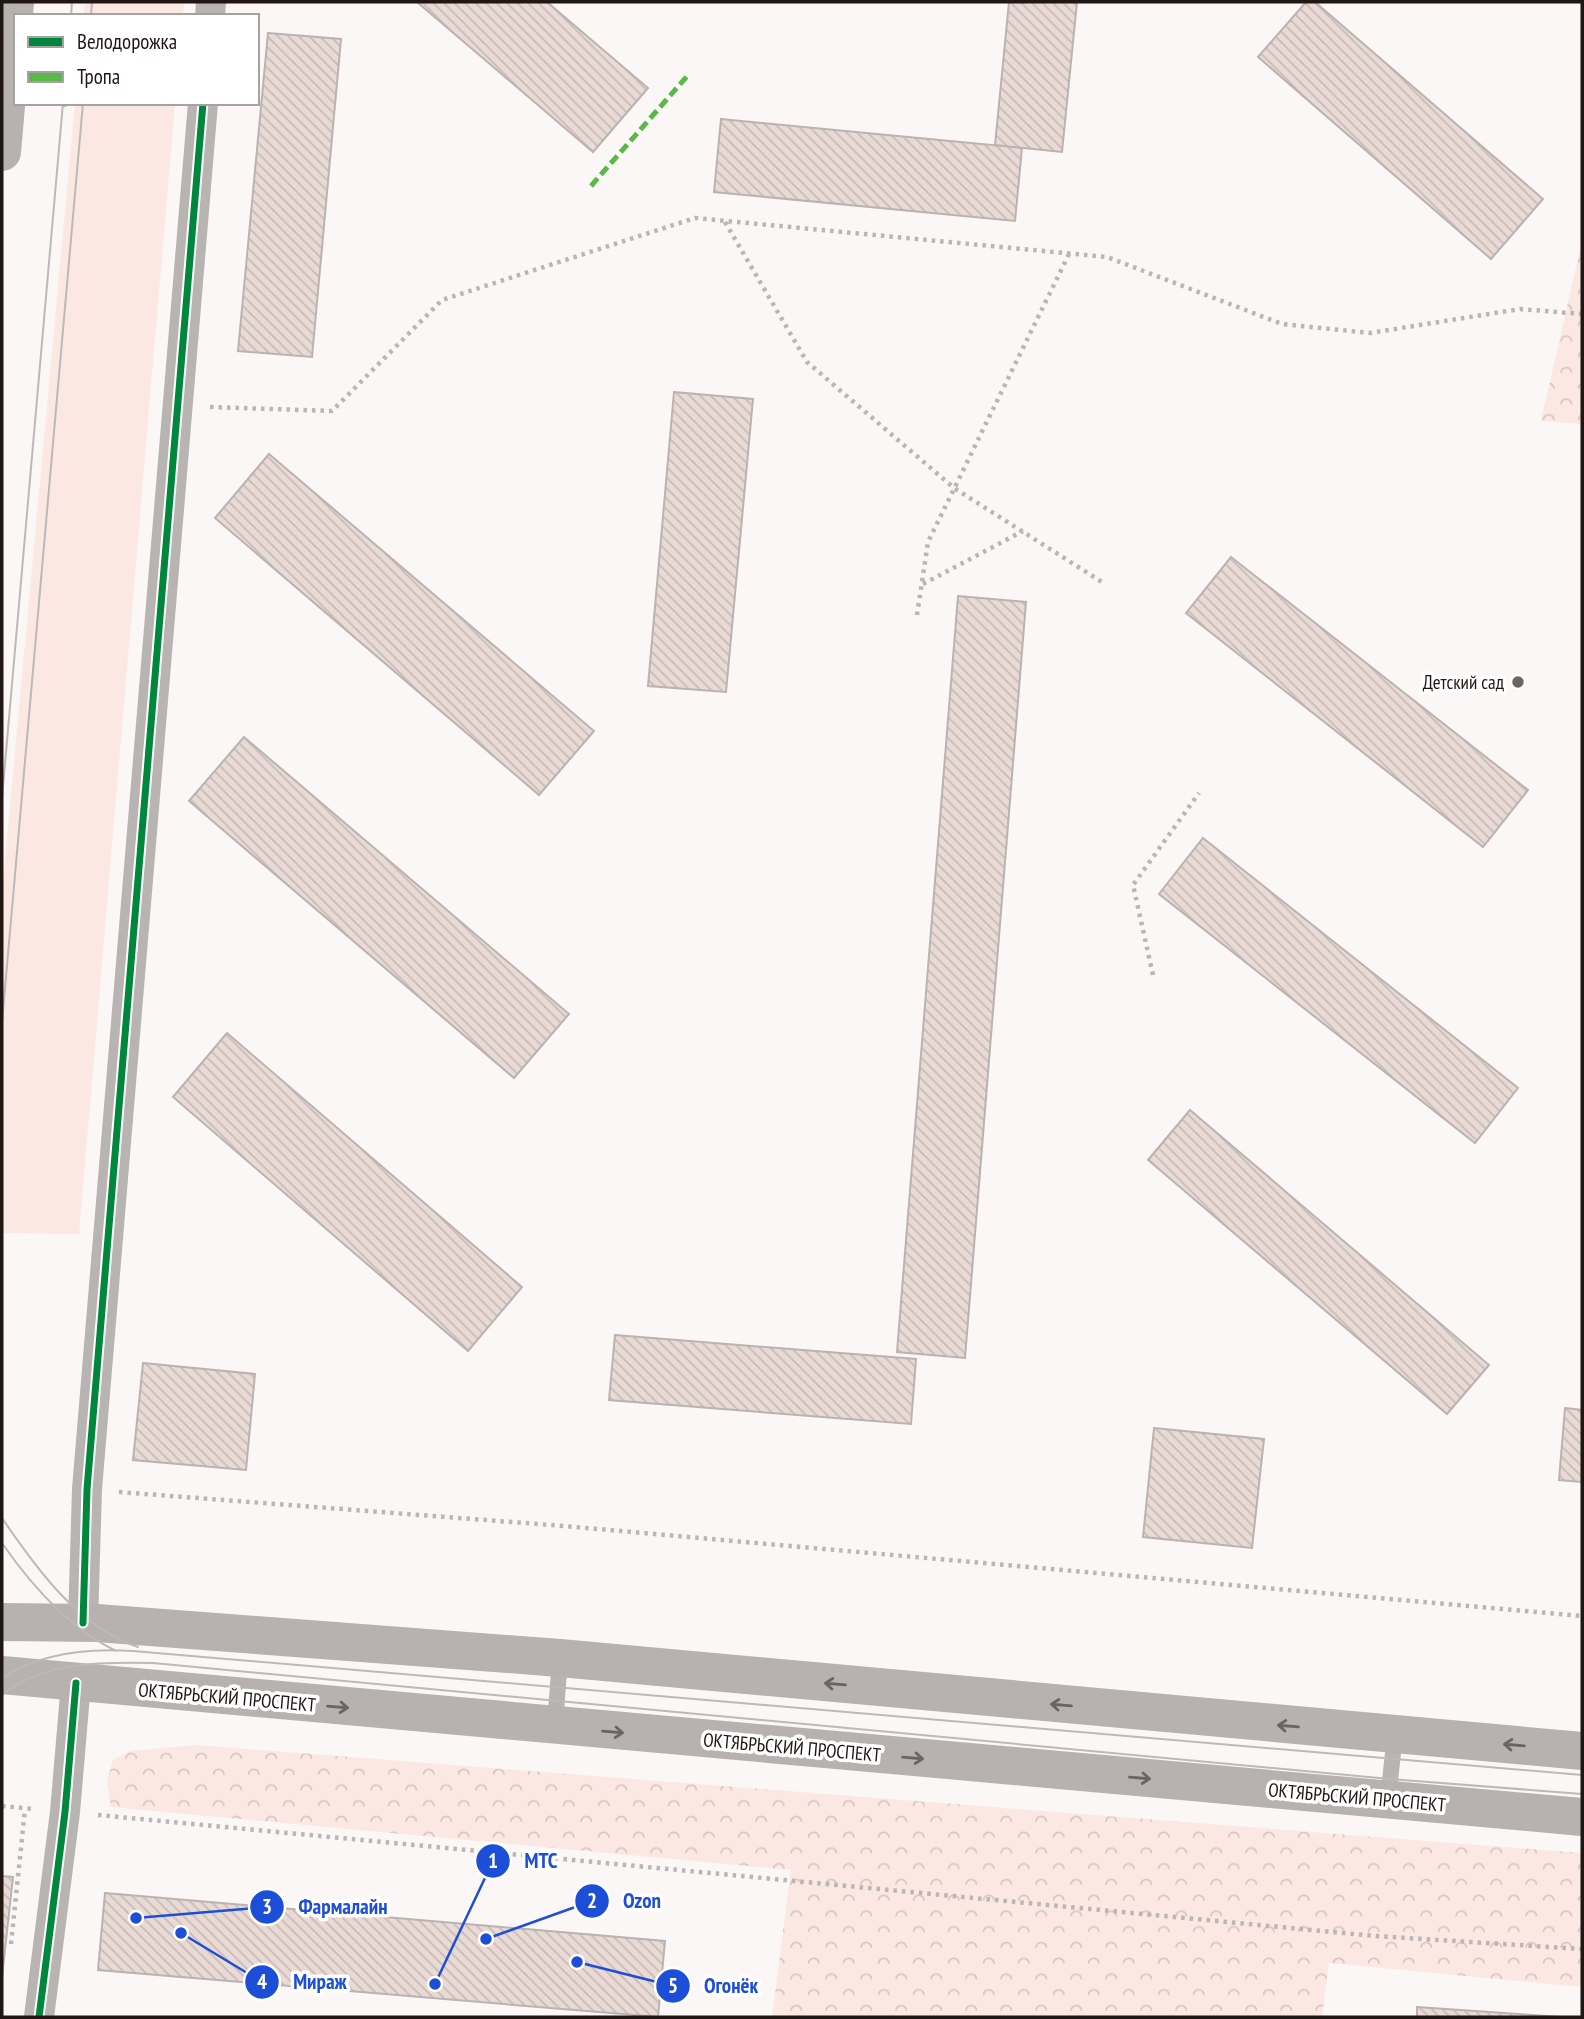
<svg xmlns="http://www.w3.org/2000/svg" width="1584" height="2019" font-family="'PT Sans Narrow',sans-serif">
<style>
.forest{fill:url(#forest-crowns)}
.park{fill:#fbe8e2}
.building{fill:url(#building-back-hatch);stroke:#b9b3b1;stroke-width:2}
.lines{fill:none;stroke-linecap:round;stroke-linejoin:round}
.path{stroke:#bab6b5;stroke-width:4.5;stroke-dasharray:3.5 5;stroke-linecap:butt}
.service{stroke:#b8b4b2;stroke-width:16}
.minor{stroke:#b8b4b2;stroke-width:30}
.secondary{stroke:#b7b2b0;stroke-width:38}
.tram{stroke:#bcb9b8;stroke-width:2}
.quiet{stroke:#58b947;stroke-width:5;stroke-dasharray:10 5;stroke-linecap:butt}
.cycleway-casing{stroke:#fff;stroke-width:11}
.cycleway{stroke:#00873e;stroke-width:7}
.oneway{stroke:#6c6462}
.poi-dot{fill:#6c6562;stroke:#fff;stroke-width:2.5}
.labels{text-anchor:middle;stroke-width:7;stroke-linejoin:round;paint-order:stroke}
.poi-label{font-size:19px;fill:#201613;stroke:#fff;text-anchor:end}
.street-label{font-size:19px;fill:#201613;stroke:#fff}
.leader{fill:none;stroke:#1d4ed8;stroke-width:2.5}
.callout-dot{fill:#1d4ed8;stroke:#fff;stroke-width:2.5}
.mark-label{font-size:21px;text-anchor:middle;font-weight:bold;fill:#fff}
.callout-label{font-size:21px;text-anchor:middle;font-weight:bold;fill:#1d4ed8;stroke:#fff;stroke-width:7;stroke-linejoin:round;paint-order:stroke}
</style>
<defs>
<pattern id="forest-crowns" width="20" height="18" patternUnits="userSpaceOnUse" patternTransform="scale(1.75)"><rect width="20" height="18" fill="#fbe8e2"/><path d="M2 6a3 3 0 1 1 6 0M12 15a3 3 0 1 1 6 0" fill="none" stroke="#d7c6c1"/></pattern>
<pattern id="building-back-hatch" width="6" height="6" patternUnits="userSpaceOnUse" patternTransform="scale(1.75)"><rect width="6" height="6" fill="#eadad5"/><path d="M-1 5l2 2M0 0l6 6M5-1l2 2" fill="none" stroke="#c8bab6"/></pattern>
</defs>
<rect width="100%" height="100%" fill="#faf7f6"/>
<path class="forest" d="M 1582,241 L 1582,424 L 1541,421 Z
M 196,1745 L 1582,1853 L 1582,1987 L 1329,1963 L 1322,2017 L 772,2017 L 791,1870 L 111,1807 L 107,1781 L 113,1760 L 130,1751 Z"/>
<path class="park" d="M 85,2 L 184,2 L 183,16 L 83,16 Z
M 75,103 L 175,103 L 79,1234 L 2,1233 L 2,893 Z"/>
<path class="building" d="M 417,2 L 547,2 L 648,88 L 593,152 Z
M 1009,2 L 1077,2 L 1062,152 L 995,145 Z
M 1306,2 L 1315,2 L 1543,199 L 1491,259 L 1258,57 Z
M 268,33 L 341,39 L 312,357 L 238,351 Z
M 721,119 L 1022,148 L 1015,221 L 714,192 Z
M 674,392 L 753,399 L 726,692 L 648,686 Z
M 269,454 L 594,731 L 539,795 L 215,518 Z
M 1231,557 L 1528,790 L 1483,847 L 1186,613 Z
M 958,596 L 1026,602 L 965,1358 L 897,1352 Z
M 244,737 L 569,1014 L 514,1078 L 189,801 Z
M 1203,838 L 1518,1088 L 1475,1143 L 1159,894 Z
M 227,1033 L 522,1287 L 468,1351 L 173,1097 Z
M 1190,1110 L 1489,1365 L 1447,1414 L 1148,1160 Z
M 615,1335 L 916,1359 L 911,1424 L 609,1400 Z
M 143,1363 L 255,1374 L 246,1470 L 133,1460 Z
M 1565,1408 L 1582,1410 L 1582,1482 L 1559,1480 Z
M 1154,1428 L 1264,1439 L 1252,1548 L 1143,1537 Z
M 2,1876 L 13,1877 L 2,1977 Z
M 105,1893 L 665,1941 L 658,2017 L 98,1970 Z
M 1417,2007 L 1562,2017 L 1417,2017 Z"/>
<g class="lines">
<path class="path" d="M 63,105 L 73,103
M 725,222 L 807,362 L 954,488 L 1105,584
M 210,407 L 332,411 L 442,300 L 695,218 L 1107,257 L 1282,324 L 1370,333 L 1520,309 L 1582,314
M 923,584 L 1023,531
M 917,615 L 928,542 L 1069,254
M 1153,975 L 1133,885 L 1199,793
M 119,1492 L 564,1526 L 1582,1616
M 2,1806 L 34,1809
M 98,1815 L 1375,1936 L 1582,1949
M 11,1944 L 25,1809"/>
<path class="service" d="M 555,1725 L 560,1658
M 1388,1799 L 1395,1735"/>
<path class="minor" d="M 210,16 L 211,2
M 83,1623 L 87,1489 L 203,103
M 39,2017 L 65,1812 L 76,1683"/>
<path class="secondary" d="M 2,152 L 15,2
M 2,1622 L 97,1623 L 560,1658 L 1582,1751
M 2,1675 L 1582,1817"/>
<path class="tram" d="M 71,16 L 72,2
M 91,16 L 92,2
M 2,798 L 63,103
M 2,1022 L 83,103
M 2,1518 C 36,1568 78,1627 138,1647
M 2,1543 C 31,1585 69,1628 116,1651
M 2,1678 C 40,1653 89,1648 133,1651 L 1582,1775
M 2,1695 C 43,1661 103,1662 153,1663 L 1390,1779 L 1582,1794"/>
<path class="quiet" d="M 591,186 L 689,74"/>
<g class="cycleway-casing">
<path id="cycleway" d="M 83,1623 L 87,1489 L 203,103
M 39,2017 L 65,1812 L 76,1683"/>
</g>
<use href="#cycleway" class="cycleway"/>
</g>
<defs><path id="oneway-shaft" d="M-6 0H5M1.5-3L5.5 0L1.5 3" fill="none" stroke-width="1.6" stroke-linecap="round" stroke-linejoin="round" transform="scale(1.75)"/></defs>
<g class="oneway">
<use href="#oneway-shaft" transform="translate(835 1684) rotate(-175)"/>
<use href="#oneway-shaft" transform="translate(1061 1705) rotate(-175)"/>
<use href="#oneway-shaft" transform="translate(338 1707) rotate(5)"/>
<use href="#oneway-shaft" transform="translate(1288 1726) rotate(-175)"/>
<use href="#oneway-shaft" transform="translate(613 1732) rotate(5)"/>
<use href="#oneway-shaft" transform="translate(1514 1745) rotate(-175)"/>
<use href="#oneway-shaft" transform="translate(913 1758) rotate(5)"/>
<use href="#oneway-shaft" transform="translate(1140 1778) rotate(5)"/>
</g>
<circle class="poi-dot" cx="1518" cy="682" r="7"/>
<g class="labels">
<g class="poi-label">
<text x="1504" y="689">Детский сад</text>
</g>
<g class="street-label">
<text transform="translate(227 1697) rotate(5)" y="7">ОКТЯБРЬСКИЙ ПРОСПЕКТ</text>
<text transform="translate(792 1747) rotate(5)" y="7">ОКТЯБРЬСКИЙ ПРОСПЕКТ</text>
<text transform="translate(1357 1797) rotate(5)" y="7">ОКТЯБРЬСКИЙ ПРОСПЕКТ</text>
</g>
</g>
<path class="leader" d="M435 1984L493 1861M486 1939L592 1901M136 1918L267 1907M181 1933L262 1982M577 1962L673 1986"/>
<g class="callout-dot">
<circle cx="435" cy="1984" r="7"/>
<circle cx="486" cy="1939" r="7"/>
<circle cx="136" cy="1918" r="7"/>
<circle cx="181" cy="1933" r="7"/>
<circle cx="577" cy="1962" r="7"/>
<circle cx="493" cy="1861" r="18"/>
<circle cx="592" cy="1901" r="18"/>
<circle cx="267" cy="1907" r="18"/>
<circle cx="262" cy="1982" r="18"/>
<circle cx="673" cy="1986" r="18"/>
</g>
<g class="mark-label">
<text x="493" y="1868">1</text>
<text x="592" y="1908">2</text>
<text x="267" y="1914">3</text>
<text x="262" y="1989">4</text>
<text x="673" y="1993">5</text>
</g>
<g class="callout-label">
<text x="541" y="1868">МТС</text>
<text x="642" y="1908">Ozon</text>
<text x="343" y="1914">Фармалайн</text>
<text x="320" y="1989">Мираж</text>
<text x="731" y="1993">Огонёк</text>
</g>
<rect width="1584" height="2019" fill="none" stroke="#201613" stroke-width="7"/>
<rect x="14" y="14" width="245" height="91" fill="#ffffff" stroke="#a6a2a1" stroke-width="2"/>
<rect x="28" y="37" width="35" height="10" fill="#00873e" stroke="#a6a2a1" stroke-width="2"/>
<text x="77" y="49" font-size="21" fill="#201613">Велодорожка</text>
<rect x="28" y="72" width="35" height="10" fill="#58b947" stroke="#a6a2a1" stroke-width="2"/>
<text x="77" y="84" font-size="21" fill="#201613">Тропа</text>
</svg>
